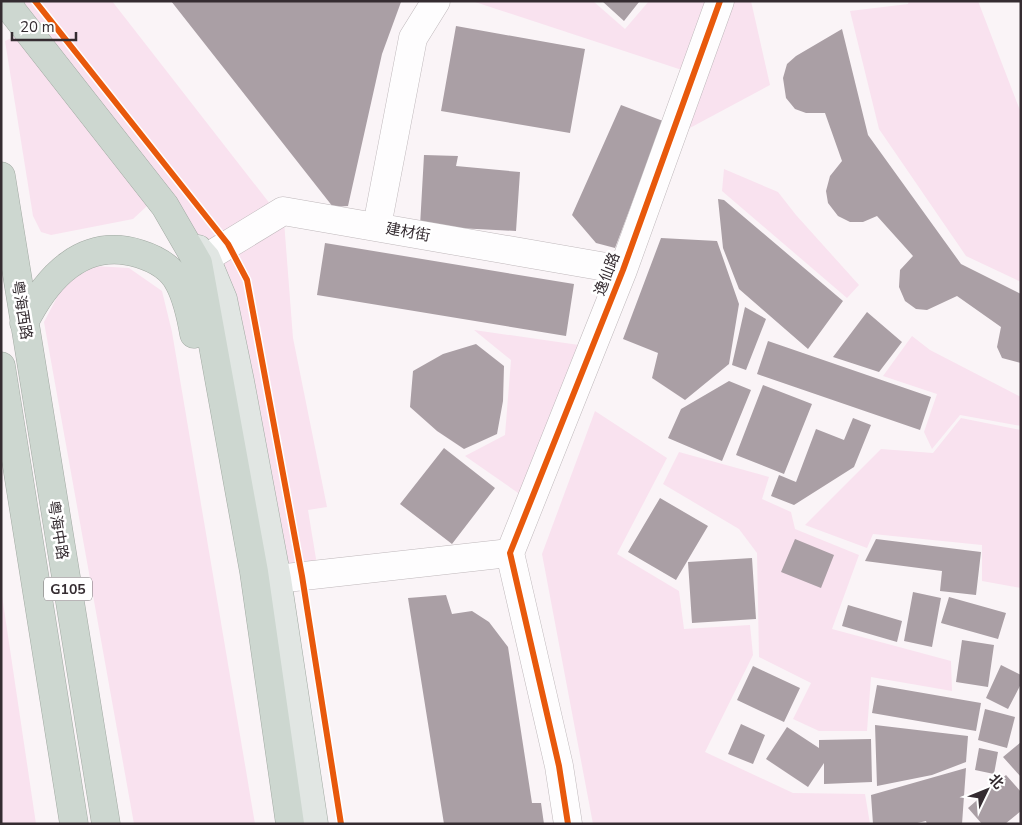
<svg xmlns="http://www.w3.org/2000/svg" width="1022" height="825" font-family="'Nunito Sans','Noto Sans SC',sans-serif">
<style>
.green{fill:#f9e2ef}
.building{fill:#aa9fa5}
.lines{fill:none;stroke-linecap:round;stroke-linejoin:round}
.minor-casing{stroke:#bfb8bb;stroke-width:29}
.major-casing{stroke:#a2aaa3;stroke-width:29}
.highway-casing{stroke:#a2aaa3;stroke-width:29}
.minor{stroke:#fefdfe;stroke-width:28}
.major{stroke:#e1e6e3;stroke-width:28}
.highway{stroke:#cdd7d0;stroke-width:28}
.cycleway-casing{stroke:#fff;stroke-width:9}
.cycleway{stroke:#e8590c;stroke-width:6}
.labels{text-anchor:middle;stroke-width:5;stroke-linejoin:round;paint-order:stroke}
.shield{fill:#fff;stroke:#726b6f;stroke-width:1}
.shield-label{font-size:14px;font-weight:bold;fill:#352c31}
.street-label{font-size:15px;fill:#352c31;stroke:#fff}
</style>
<rect width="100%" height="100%" fill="#faf4f7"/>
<path class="green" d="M 18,1 L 112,1 L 274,209 L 207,250 Z
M 472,1 L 593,1 L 625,29 L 649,1 L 714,1 L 688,72 Z
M 721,1 L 751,1 L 770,85 L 673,137 Z
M 909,1 L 978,1 L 1021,113 L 1021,282 L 966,256 L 879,129 L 850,11 L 908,4 Z
M 16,36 L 146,190 L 147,206 L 133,219 L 51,235 L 41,232 L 33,216 L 5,41 Z
M 724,169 L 778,192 L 796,215 L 859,285 L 847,298 L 722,191 Z
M 284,221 L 293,338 L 327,507 L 308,510 L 317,565 L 283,572 L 218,260 Z
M 94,266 L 129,268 L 162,291 L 172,332 L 255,824 L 134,824 L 44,322 L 63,286 Z
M 474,330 L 579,345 L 521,495 L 465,456 L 505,435 L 511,360 Z
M 912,336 L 930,350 L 1021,397 L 1021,426 L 960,415 L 932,449 L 924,432 L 937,394 L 883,376 Z
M 595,411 L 667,458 L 617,554 L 679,591 L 684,629 L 750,625 L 753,655 L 705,752 L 793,793 L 865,794 L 870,824 L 593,824 L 542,554 Z
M 961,418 L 1021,430 L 1021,588 L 982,581 L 982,545 L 873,534 L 867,548 L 805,525 L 881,449 L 933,453 Z
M 679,452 L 769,477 L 762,499 L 791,512 L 795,529 L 859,555 L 832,629 L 951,661 L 952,691 L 871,677 L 867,731 L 819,731 L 793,719 L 811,683 L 759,657 L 757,553 L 739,529 L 663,484 Z
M 1,589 L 36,824 L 1,824 Z"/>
<path class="building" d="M 171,1 L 401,2 L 382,54 L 348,206 L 333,207 Z
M 602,1 L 638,1 L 639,2 L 624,21 Z
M 456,26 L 585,49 L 570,133 L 441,111 Z
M 842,29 L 868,135 L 961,264 L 1021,294 L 1021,363 L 1002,358 L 997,347 L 1001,327 L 957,296 L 927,310 L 916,309 L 905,301 L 899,287 L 900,270 L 913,256 L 877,216 L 863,222 L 850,222 L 838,216 L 828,203 L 826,191 L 830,176 L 842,161 L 825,113 L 806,113 L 795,109 L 786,98 L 783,78 L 787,64 L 796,56 Z
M 621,105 L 663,121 L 615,248 L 596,243 L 572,215 Z
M 424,155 L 458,156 L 456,166 L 520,172 L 516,231 L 420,226 Z
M 718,199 L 724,200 L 843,301 L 808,349 L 739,289 L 723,248 Z
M 661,238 L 717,241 L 739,304 L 729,364 L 685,400 L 652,378 L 658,353 L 623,339 Z
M 325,243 L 574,284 L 566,336 L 317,295 Z
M 745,307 L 766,319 L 746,370 L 732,365 Z
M 867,312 L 902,342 L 879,372 L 833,357 Z
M 768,341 L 931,397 L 920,430 L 757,374 Z
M 476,344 L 504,366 L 503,401 L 497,434 L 464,449 L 437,431 L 410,407 L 413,371 L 443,354 Z
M 729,381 L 751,390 L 722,461 L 668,438 L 681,409 Z
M 763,385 L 812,404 L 784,474 L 736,455 Z
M 853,418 L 871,425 L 854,467 L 794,505 L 771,496 L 779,475 L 796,482 L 816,429 L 844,440 Z
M 444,448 L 495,488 L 452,544 L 400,504 Z
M 660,498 L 708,526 L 676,580 L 628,552 Z
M 795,539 L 834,555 L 821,588 L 781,572 Z
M 876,539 L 981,552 L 976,595 L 940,591 L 942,571 L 865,561 Z
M 752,558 L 756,619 L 692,623 L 688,562 Z
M 913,592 L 941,598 L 932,647 L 904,641 Z
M 446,595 L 452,614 L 472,611 L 489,622 L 508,647 L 532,803 L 541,803 L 544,824 L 444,824 L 408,598 Z
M 949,597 L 1006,613 L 998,639 L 941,623 Z
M 848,605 L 902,621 L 897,642 L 842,626 Z
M 962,640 L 994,645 L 988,687 L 956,682 Z
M 1001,665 L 1021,675 L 1021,684 L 1008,709 L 986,698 Z
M 753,666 L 800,688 L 784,722 L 737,700 Z
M 877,685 L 981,703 L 976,731 L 872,713 Z
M 985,709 L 1015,717 L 1007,748 L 978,740 Z
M 741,724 L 765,735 L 753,764 L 728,754 Z
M 875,725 L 968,736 L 966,762 L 932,775 L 877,786 Z
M 787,727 L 819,748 L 819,740 L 871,739 L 872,782 L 824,784 L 824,763 L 808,787 L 766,759 Z
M 1021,742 L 1021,777 L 1003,757 Z
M 979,748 L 998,752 L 994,774 L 975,770 Z
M 966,768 L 962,824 L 927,824 L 926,821 L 913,824 L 873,824 L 871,795 Z
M 1006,775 L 1021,792 L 1021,811 L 1005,824 L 982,824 L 968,808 Z"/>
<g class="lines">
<g class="minor-casing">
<path id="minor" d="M 377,226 L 413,38 L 436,1
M 206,258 L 283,211 L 623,270
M 510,553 L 623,270 L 720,1
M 510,553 L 559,766 L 568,824
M 277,579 L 510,553"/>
</g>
<g class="major-casing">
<path id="major" d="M 198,249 L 206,258 L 223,299 L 240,381 L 277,579 L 314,824"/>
</g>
<g class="highway-casing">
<path id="highway" d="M 8,1 L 13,12 L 165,206 L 198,263 L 254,572 L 290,824
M 1,176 L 106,824
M 24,323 C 47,277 84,236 140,254 C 156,259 171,267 179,283 C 187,298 191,317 194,334
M 1,366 L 74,824"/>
</g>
<use href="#minor" class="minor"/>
<use href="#major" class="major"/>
<use href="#highway" class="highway"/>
<g class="cycleway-casing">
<path id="cycleway" d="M 35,1 L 228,244 L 247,280 L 302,576 L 341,824
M 568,824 L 559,766 L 510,553 L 623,270 L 720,1"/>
</g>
<use href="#cycleway" class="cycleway"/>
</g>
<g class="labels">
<rect class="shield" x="44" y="577.5" width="48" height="23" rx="4"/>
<g class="shield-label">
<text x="68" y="594">G105</text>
</g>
<g class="street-label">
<text transform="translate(408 232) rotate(10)" y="5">建材街</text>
<text transform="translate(607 274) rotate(-69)" y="5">逸仙路</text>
<text transform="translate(22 310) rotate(81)" y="5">粤海西路</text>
<text transform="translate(58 530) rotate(81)" y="5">粤海中路</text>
</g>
</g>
<rect width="1022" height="825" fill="none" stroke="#352c31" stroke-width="5"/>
<g transform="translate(987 790) rotate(47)" stroke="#ffffff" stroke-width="4" paint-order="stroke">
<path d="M0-4L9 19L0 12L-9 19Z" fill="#352c31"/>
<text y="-8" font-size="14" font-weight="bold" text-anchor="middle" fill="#352c31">北</text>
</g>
<path d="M12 32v8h64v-8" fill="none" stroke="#352c31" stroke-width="2.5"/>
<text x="20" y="32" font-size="15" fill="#352c31" stroke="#ffffff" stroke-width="4" paint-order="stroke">20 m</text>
</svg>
